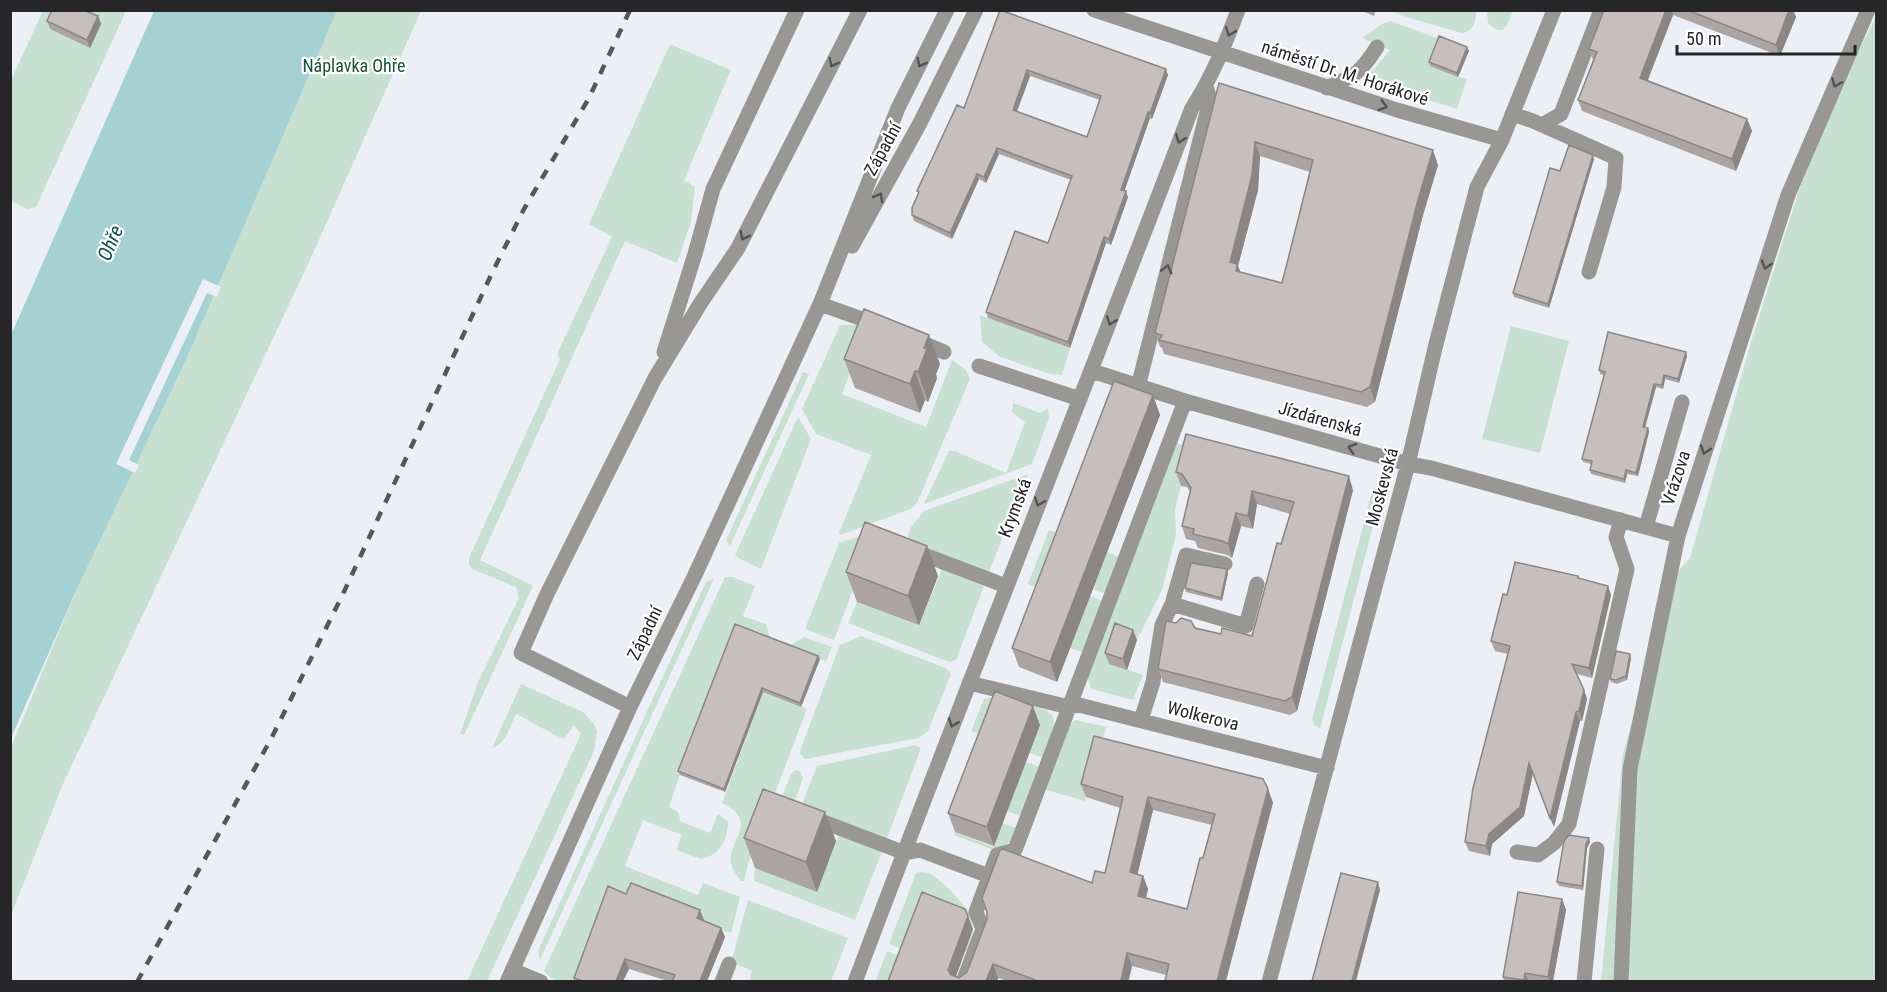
<svg xmlns="http://www.w3.org/2000/svg" width="1887" height="992" font-family="'Roboto Condensed',sans-serif">
<style>
.green{fill:#c8e0d2}
.water{fill:#a6d1d2}
.pier{fill:#edeff6}
.lines{fill:none;stroke-linecap:round;stroke-linejoin:round}
.minor{stroke:#989794;stroke-width:15}
.rail{stroke:#57575b;stroke-width:4.5;stroke-dasharray:10 10;stroke-linecap:butt}
.wall{fill:#aba4a3;fill-rule:evenodd}
.shaded-wall{fill:#8b8684}
.building{fill:#c7bfbd;stroke:#8b8684;stroke-width:1.5;fill-rule:evenodd}
.oneway{stroke:#545354}
.labels{text-anchor:middle;stroke-width:4.5;stroke-linejoin:round;paint-order:stroke}
.park-label{font-size:18px;fill:#1a5237;stroke:#fff}
.street-label{font-size:18px;fill:#262629;stroke:#fff}
.water-label{font-size:20px;font-style:italic;fill:#0c4b4d;stroke:#fff}
</style>
<rect width="100%" height="100%" fill="#edeff6"/>
<path class="green" d="M 43,11 L 126,11 L 36,207 L 28,209 L 11,201 L 11,80 Z
M 337,11 L 421,11 L 310,260 L 63,784 L 11,915 L 11,747 L 76,591 L 186,360 Z
M 1392,11 L 1476,11 C 1476,21 1474,32 1461,33 L 1400,15 Z
M 1487,11 L 1487,10 L 1513,11 L 1506,27 L 1502,30 L 1497,30 L 1488,23 Z
M 1876,17 L 1876,981 L 1601,982 L 1623,753 L 1677,572 L 1690,558 L 1751,342 L 1799,190 L 1844,78 Z
M 1391,21 L 1440,39 L 1458,77 L 1467,79 L 1457,109 L 1369,82 L 1366,78 L 1390,50 L 1362,38 L 1382,24 Z
M 670,44 L 731,70 L 684,180 L 695,187 L 691,222 L 677,263 L 625,241 L 480,560 L 532,585 L 532,588 L 464,735 L 460,734 L 478,682 L 519,598 L 516,587 L 472,569 L 469,565 L 469,558 L 560,359 L 557,354 L 612,237 L 589,224 Z
M 980,315 L 1070,348 L 1062,375 L 1050,374 L 1000,357 L 982,342 Z
M 840,325 L 858,325 L 867,328 L 842,394 L 926,427 L 952,360 L 966,370 L 970,379 L 917,503 L 911,509 L 840,535 L 839,533 L 871,455 L 816,434 L 802,409 Z
M 1511,326 L 1569,341 L 1540,453 L 1482,439 Z
M 803,372 L 809,374 L 730,546 L 726,540 Z
M 1013,403 L 1040,413 L 1048,408 L 1049,418 L 1032,464 L 924,504 L 949,451 L 955,451 L 1006,473 L 1025,422 L 1012,412 Z
M 798,417 L 811,439 L 761,569 L 740,559 L 735,555 Z
M 1176,443 L 1191,446 L 1175,509 L 1176,535 L 1162,590 L 1137,640 L 1119,634 L 1109,663 L 1143,675 L 1133,700 L 1091,689 L 1087,676 Z
M 1028,474 L 989,572 L 909,542 L 908,536 L 911,527 L 924,511 Z
M 1373,488 L 1382,490 L 1378,507 L 1320,729 L 1314,725 L 1312,720 Z
M 1049,530 L 1120,557 L 1106,594 L 1093,589 L 1043,590 L 1028,584 Z
M 857,537 L 871,542 L 834,640 L 805,629 L 839,543 Z
M 942,569 L 984,586 L 956,660 L 949,662 L 848,623 L 857,602 L 919,625 Z
M 725,577 L 733,577 L 755,586 L 743,616 L 766,624 L 771,641 L 680,775 L 669,807 C 676,810 680,812 680,821 L 710,833 L 718,814 L 728,821 C 728,840 719,856 701,859 L 676,850 L 682,835 L 643,820 L 625,866 L 698,895 L 703,883 L 740,897 L 731,933 L 702,923 L 580,981 C 564,981 555,985 544,971 Z
M 714,579 L 540,960 L 538,951 L 706,582 Z
M 1090,596 L 1103,601 L 1083,652 L 1070,648 Z
M 861,636 L 946,668 L 951,674 L 928,731 L 919,738 L 805,759 L 800,754 L 801,748 L 840,645 Z
M 804,637 L 832,647 L 826,661 L 787,647 Z
M 521,684 L 583,712 L 594,724 L 597,731 L 594,751 L 487,981 L 467,981 L 581,734 L 574,725 L 564,739 C 547,732 533,722 516,714 C 510,726 506,744 492,748 Z
M 763,692 L 807,709 L 748,864 L 744,881 L 741,881 C 737,876 733,871 731,864 C 726,841 761,822 722,803 Z
M 994,697 L 1046,710 L 1053,716 L 1055,726 L 1044,758 L 971,731 L 984,699 Z
M 1075,720 L 1107,727 L 1098,749 L 1085,801 L 1043,789 L 1068,726 Z
M 915,745 L 920,747 L 920,751 L 887,838 L 803,807 L 803,801 L 817,766 Z
M 1026,762 L 1040,767 L 1021,816 L 1007,811 Z
M 795,770 L 800,771 L 803,778 L 794,803 L 781,799 L 791,774 Z
M 1002,823 L 1016,828 L 1011,842 L 993,850 L 954,835 L 955,832 L 993,847 Z
M 840,835 L 882,852 L 855,920 L 754,881 L 755,868 L 836,841 Z
M 916,873 C 921,872 926,872 930,874 C 940,878 966,905 970,915 C 975,929 973,940 968,952 L 955,948 L 905,951 L 889,944 Z
M 748,900 L 848,938 L 831,981 L 749,981 L 752,971 L 734,963 L 732,959 Z
M 887,951 L 907,959 L 898,981 L 875,982 Z"/>
<path class="water" d="M 154,11 L 337,11 L 186,360 L 76,591 L 11,738 L 11,335 Z"/>
<path class="pier" d="M 203,279 L 221,287 L 217,297 L 207,293 L 129,460 L 139,465 L 135,473 L 116,464 Z"/>
<g class="lines">
<path class="minor" d="M 1094,10 L 1397,110 L 1502,140
M 1327,88 C 1355,75 1360,74 1377,47
M 1512,114 L 1533,121 L 1616,158 L 1614,187 L 1589,272
M 1542,125 L 1561,114 L 1601,10
M 852,246 L 920,123 L 976,10
M 820,304 L 879,325
M 915,340 L 944,352
M 664,352 L 695,254 L 713,189 L 797,10
M 979,366 L 1080,399
M 1092,371 L 1185,401 L 1408,464 L 1431,468 L 1678,536
M 1138,387 L 1210,100 L 1206,86
M 1646,527 L 1682,402
M 914,551 L 1006,586
M 1172,604 L 1246,626 L 1257,584
M 969,683 L 1069,707 L 1079,705 L 1327,768
M 630,707 L 521,653 L 547,594 L 655,378 L 700,304 L 738,248 L 860,10
M 1141,720 L 1153,682 L 1162,625 L 1172,604 L 1186,555 L 1225,564
M 813,818 L 905,853 L 920,850 L 989,876
M 1517,852 L 1538,855 L 1554,843 L 1569,824 L 1627,569 L 1616,537 L 1621,520
M 512,970 L 541,982
M 507,982 L 630,707 L 694,577 L 820,304 L 898,108 L 947,10
M 722,982 L 729,964
M 855,982 C 965,689 1081,400 1192,108 C 1212,77 1225,45 1238,10
M 963,982 L 983,929 L 976,912 L 997,855 L 1015,850 L 1185,401
M 1269,982 L 1408,464 L 1435,348 L 1477,187 L 1502,140 L 1554,10
M 1584,982 L 1597,849
M 1621,982 L 1630,769 L 1678,536 L 1788,195 L 1868,10"/>
<path class="rail" d="M 137,982 L 272,737 L 342,596 L 492,273 L 524,209 L 589,98 L 630,10"/>
</g>
<path class="wall" d="M 1000,10 L 1168,75 L 1152,119 L 1150,118 L 1124,191 L 1128,197 L 1111,245 L 1106,243 L 1070,348 L 988,318 L 986,312 L 1048,243 L 1071,180 L 999,154 L 986,183 L 979,179 L 952,239 L 914,221 L 912,215 L 918,193 L 917,191 L 964,108 ZM 1030,76 L 1100,100 L 1087,137 L 1017,112 Z
M 1360,10 L 1376,10 L 1374,16 Z
M 1604,10 L 1793,10 L 1796,17 L 1780,56 L 1673,15 L 1648,80 L 1747,119 L 1752,131 L 1736,171 L 1582,111 L 1578,100 L 1593,60 L 1589,49 Z
M 93,14 L 98,16 L 101,24 L 90,48 L 50,29 L 47,21 Z
M 1469,51 L 1458,77 L 1430,66 L 1429,62 Z
M 1219,83 L 1438,165 L 1423,215 L 1375,402 L 1367,407 L 1164,354 L 1162,348 L 1160,347 L 1155,333 ZM 1260,156 L 1310,172 L 1282,283 L 1240,272 L 1238,266 L 1258,190 Z
M 1594,159 L 1549,308 L 1514,297 L 1513,293 L 1560,171 Z
M 1686,352 L 1687,356 L 1679,383 L 1665,379 L 1663,389 L 1656,387 L 1645,428 L 1648,428 L 1649,432 L 1638,476 L 1627,474 L 1625,483 L 1591,474 L 1590,470 L 1591,464 L 1583,462 L 1582,459 L 1604,375 L 1600,374 L 1599,370 Z
M 844,359 L 940,364 L 936,374 L 937,378 L 928,402 L 925,400 L 920,413 L 855,388 Z
M 1153,395 L 1160,415 L 1057,682 L 1019,667 L 1012,648 Z
M 1176,472 L 1353,490 L 1297,711 L 1290,715 L 1163,682 L 1158,669 L 1195,628 L 1221,634 L 1252,636 L 1290,514 L 1257,504 L 1253,529 L 1241,526 L 1232,558 L 1227,555 L 1198,548 L 1195,541 L 1186,539 L 1182,526 L 1190,492 L 1187,487 L 1181,486 Z
M 846,572 L 938,576 L 919,625 L 857,602 Z
M 1228,573 L 1222,601 L 1186,592 L 1185,588 Z
M 1578,576 L 1579,578 L 1611,595 L 1592,678 L 1577,674 L 1587,699 L 1582,721 L 1580,721 L 1554,827 L 1533,773 L 1524,816 L 1492,844 L 1490,856 L 1469,851 L 1465,842 L 1508,654 L 1495,651 L 1491,641 L 1507,595 Z
M 735,624 L 818,656 L 820,659 L 801,707 L 763,692 L 725,792 L 680,775 L 678,771 Z
M 1137,640 L 1127,670 L 1109,664 L 1105,653 Z
M 1631,658 L 1627,680 L 1617,684 L 1611,682 L 1610,679 Z
M 1040,725 L 994,846 L 955,832 L 948,813 Z
M 1081,784 L 1268,789 L 1273,803 L 1166,975 L 1132,966 L 1129,981 L 1008,981 L 998,978 L 997,981 L 888,981 L 973,929 L 956,977 L 959,978 L 967,972 L 987,919 L 987,914 L 982,898 L 1092,883 L 1105,873 L 1120,808 L 1086,797 ZM 1153,810 L 1212,825 L 1187,909 L 1146,898 L 1148,889 L 1143,876 L 1137,874 Z
M 744,838 L 836,841 L 817,892 L 755,868 Z
M 1589,838 L 1590,842 L 1587,848 L 1583,890 L 1559,886 L 1557,882 Z
M 626,894 L 704,920 L 703,921 L 721,928 L 725,937 L 707,981 L 668,981 L 629,969 L 623,981 L 575,981 L 574,978 Z
M 1562,899 L 1566,910 L 1553,981 L 1504,981 L 1503,977 Z"/>
<path class="shaded-wall" d="M 1666,10 L 1672,10 L 1673,15 L 1644,89 L 1640,78 Z
M 1789,10 L 1793,10 L 1796,17 L 1780,56 L 1776,45 Z
M 98,16 L 101,24 L 90,48 L 87,40 Z
M 1467,47 L 1469,51 L 1458,77 L 1457,73 Z
M 1166,69 L 1168,75 L 1152,119 L 1150,113 Z
M 1027,70 L 1030,76 L 1015,116 L 1013,110 Z
M 1148,112 L 1150,118 L 1123,195 L 1121,190 Z
M 1747,119 L 1752,131 L 1736,171 L 1732,159 Z
M 1255,142 L 1260,156 L 1258,190 L 1238,266 L 1243,278 L 1235,276 L 1230,262 Z
M 997,148 L 999,154 L 986,183 L 984,177 Z
M 1433,150 L 1438,165 L 1423,215 L 1375,402 L 1370,387 L 1418,200 Z
M 1593,155 L 1594,159 L 1549,308 L 1548,304 Z
M 977,174 L 979,179 L 952,239 L 950,233 Z
M 1126,191 L 1128,197 L 1111,245 L 1109,239 Z
M 1104,237 L 1106,243 L 1070,348 L 1068,342 Z
M 929,335 L 940,364 L 936,374 L 937,378 L 928,402 L 918,372 L 924,348 Z
M 1686,352 L 1687,356 L 1679,383 L 1678,379 Z
M 915,371 L 925,400 L 920,413 L 910,384 Z
M 1664,375 L 1665,379 L 1663,389 L 1662,385 Z
M 1654,384 L 1656,387 L 1644,431 L 1643,427 Z
M 1153,395 L 1160,415 L 1057,682 L 1050,662 Z
M 1648,428 L 1649,432 L 1638,476 L 1636,473 Z
M 1626,470 L 1627,474 L 1625,483 L 1624,479 Z
M 1349,476 L 1353,490 L 1297,711 L 1292,697 Z
M 1252,491 L 1257,504 L 1253,529 L 1248,516 Z
M 1236,513 L 1241,526 L 1232,558 L 1228,544 Z
M 927,546 L 938,576 L 919,625 L 908,596 Z
M 1227,569 L 1228,573 L 1222,601 L 1221,598 Z
M 1608,586 L 1611,595 L 1592,678 L 1589,668 Z
M 1133,630 L 1137,640 L 1127,670 L 1123,659 Z
M 1630,654 L 1631,658 L 1627,680 L 1626,676 Z
M 818,656 L 820,659 L 801,707 L 800,703 Z
M 762,688 L 763,692 L 725,792 L 724,789 Z
M 1584,690 L 1587,699 L 1582,721 L 1579,711 Z
M 1033,706 L 1040,725 L 994,846 L 987,827 Z
M 1576,712 L 1580,721 L 1554,827 L 1550,818 Z
M 1529,763 L 1533,773 L 1524,816 L 1492,844 L 1490,856 L 1486,846 L 1489,834 Z
M 1268,789 L 1273,803 L 1226,981 L 1217,981 Z
M 1148,797 L 1153,810 L 1135,885 L 1130,872 Z
M 825,812 L 836,841 L 817,892 L 806,862 Z
M 1589,838 L 1590,842 L 1587,848 L 1583,890 L 1582,886 L 1586,844 Z
M 1143,876 L 1148,889 L 1143,909 L 1138,896 Z
M 1378,882 L 1380,890 L 1356,981 L 1352,981 Z
M 1562,899 L 1566,910 L 1553,981 L 1550,981 L 1548,977 Z
M 700,910 L 704,920 L 700,928 L 697,918 Z
M 968,916 L 973,929 L 954,981 L 948,970 Z
M 721,928 L 725,937 L 707,981 L 700,981 Z
M 1127,953 L 1132,966 L 1128,981 L 1121,981 Z
M 625,959 L 629,969 L 623,981 L 616,981 Z
M 993,964 L 998,978 L 997,981 L 986,981 Z
M 1525,973 L 1528,981 L 1524,981 Z"/>
<path class="building" d="M 52,10 L 89,10 L 88,12 L 98,16 L 87,40 L 47,21 Z
M 1000,10 L 1166,69 L 1150,113 L 1148,112 L 1121,190 L 1126,191 L 1109,239 L 1104,237 L 1068,342 L 986,312 L 1015,231 L 1048,243 L 1072,176 L 997,148 L 984,177 L 977,174 L 950,233 L 912,215 L 912,208 L 919,192 L 917,191 L 957,105 L 964,108 ZM 1027,70 L 1101,96 L 1087,137 L 1013,110 Z
M 1604,10 L 1666,10 L 1640,78 L 1747,119 L 1732,159 L 1578,100 L 1597,52 L 1589,49 Z
M 1687,10 L 1789,10 L 1776,45 Z
M 1439,36 L 1467,47 L 1457,73 L 1429,62 Z
M 1219,83 L 1433,150 L 1418,200 L 1370,387 L 1361,392 L 1159,340 L 1162,335 L 1155,333 ZM 1255,142 L 1313,160 L 1282,283 L 1236,271 L 1237,264 L 1230,262 L 1252,175 Z
M 1569,145 L 1593,155 L 1548,304 L 1513,293 L 1550,168 L 1560,171 Z
M 864,309 L 929,335 L 924,348 L 927,349 L 918,372 L 915,371 L 910,384 L 844,359 Z
M 1608,332 L 1686,352 L 1678,379 L 1664,375 L 1662,385 L 1654,384 L 1643,427 L 1648,428 L 1636,473 L 1626,470 L 1624,479 L 1590,470 L 1592,461 L 1582,459 L 1605,372 L 1599,370 Z
M 1114,381 L 1153,395 L 1050,662 L 1012,648 Z
M 1186,434 L 1349,476 L 1292,697 L 1285,701 L 1158,669 L 1166,621 L 1176,623 L 1181,618 L 1191,621 L 1195,628 L 1221,634 L 1222,628 L 1252,636 L 1277,543 L 1281,544 L 1294,502 L 1252,491 L 1248,516 L 1236,513 L 1228,544 L 1222,541 L 1193,534 L 1194,529 L 1182,526 L 1191,488 L 1182,474 L 1176,472 Z
M 865,522 L 927,546 L 908,596 L 846,572 Z
M 1515,562 L 1578,576 L 1578,578 L 1608,586 L 1589,668 L 1572,664 L 1584,690 L 1579,711 L 1576,712 L 1550,818 L 1529,763 L 1520,807 L 1489,834 L 1486,846 L 1465,842 L 1473,788 L 1510,646 L 1491,641 L 1503,594 L 1507,595 Z
M 1191,563 L 1227,569 L 1221,598 L 1185,588 Z
M 1115,623 L 1133,630 L 1123,659 L 1105,653 Z
M 735,624 L 818,656 L 800,703 L 762,688 L 724,789 L 678,771 Z
M 1616,651 L 1630,654 L 1626,676 L 1616,680 L 1610,679 Z
M 995,691 L 1033,706 L 987,827 L 948,813 Z
M 1094,736 L 1263,779 L 1268,789 L 1217,981 L 1165,981 L 1169,964 L 1127,953 L 1121,981 L 1038,981 L 993,964 L 986,981 L 888,981 L 922,892 L 965,909 L 968,916 L 948,970 L 951,975 L 959,978 L 967,972 L 987,919 L 987,912 L 982,898 L 1000,850 L 1003,849 L 1092,883 L 1095,871 L 1105,873 L 1123,797 L 1081,784 ZM 1148,797 L 1215,814 L 1203,858 L 1200,858 L 1187,909 L 1138,896 L 1143,876 L 1130,872 Z
M 763,789 L 825,812 L 806,862 L 744,838 Z
M 1569,835 L 1589,838 L 1586,844 L 1582,886 L 1557,882 L 1564,841 Z
M 1341,873 L 1378,882 L 1352,981 L 1312,981 Z
M 631,883 L 700,910 L 697,918 L 721,928 L 700,981 L 672,981 L 675,975 L 625,959 L 616,981 L 583,981 L 574,978 L 608,886 L 626,894 Z
M 1518,892 L 1562,899 L 1548,977 L 1525,973 L 1524,980 L 1503,977 Z"/>
<defs><path id="oneway-chevron" d="M-2-3.5L2.5 0L-2 3.5" fill="none" stroke-width="1.6" stroke-linecap="round" stroke-linejoin="round" transform="scale(1.5)"/></defs>
<g class="oneway">
<use href="#oneway-chevron" transform="translate(1230 32) rotate(111)"/>
<use href="#oneway-chevron" transform="translate(833 63) rotate(117)"/>
<use href="#oneway-chevron" transform="translate(921 63) rotate(117)"/>
<use href="#oneway-chevron" transform="translate(1836 83) rotate(113)"/>
<use href="#oneway-chevron" transform="translate(1383 106) rotate(18)"/>
<use href="#oneway-chevron" transform="translate(1180 139) rotate(111)"/>
<use href="#oneway-chevron" transform="translate(879 197) rotate(-61)"/>
<use href="#oneway-chevron" transform="translate(744 236) rotate(117)"/>
<use href="#oneway-chevron" transform="translate(1766 265) rotate(108)"/>
<use href="#oneway-chevron" transform="translate(1167 269) rotate(-76)"/>
<use href="#oneway-chevron" transform="translate(1111 321) rotate(111)"/>
<use href="#oneway-chevron" transform="translate(1352 448) rotate(-164)"/>
<use href="#oneway-chevron" transform="translate(1705 450) rotate(108)"/>
<use href="#oneway-chevron" transform="translate(1039 502) rotate(111)"/>
<use href="#oneway-chevron" transform="translate(953 723) rotate(111)"/>
</g>
<g class="labels">
<g class="park-label">
<text x="354" y="72">Náplavka Ohře</text>
</g>
<g class="street-label">
<text transform="translate(1345 73) rotate(18)" y="6">náměstí Dr. M. Horákové</text>
<text transform="translate(883 149) rotate(-61)" y="6">Západní</text>
<text transform="translate(1320 419) rotate(16)" y="6">Jízdárenská</text>
<text transform="translate(1676 478) rotate(-72)" y="6">Vrázova</text>
<text transform="translate(1382 487) rotate(-75)" y="6">Moskevská</text>
<text transform="translate(1015 508) rotate(-69)" y="6">Krymská</text>
<text transform="translate(645 633) rotate(-64)" y="6">Západní</text>
<text transform="translate(1203 716) rotate(14)" y="6">Wolkerova</text>
</g>
<g class="water-label">
<text transform="translate(110 243) rotate(-67)" y="7">Ohře</text>
</g>
</g>
<rect width="1887" height="992" fill="none" stroke="#262629" stroke-width="24"/>
<path d="M1677 45v9h178v-9" fill="none" stroke="#262629" stroke-width="3"/>
<text x="1686" y="45" font-size="18" fill="#262629" stroke="#ffffff" stroke-width="4.5" paint-order="stroke">50 m</text>
</svg>
